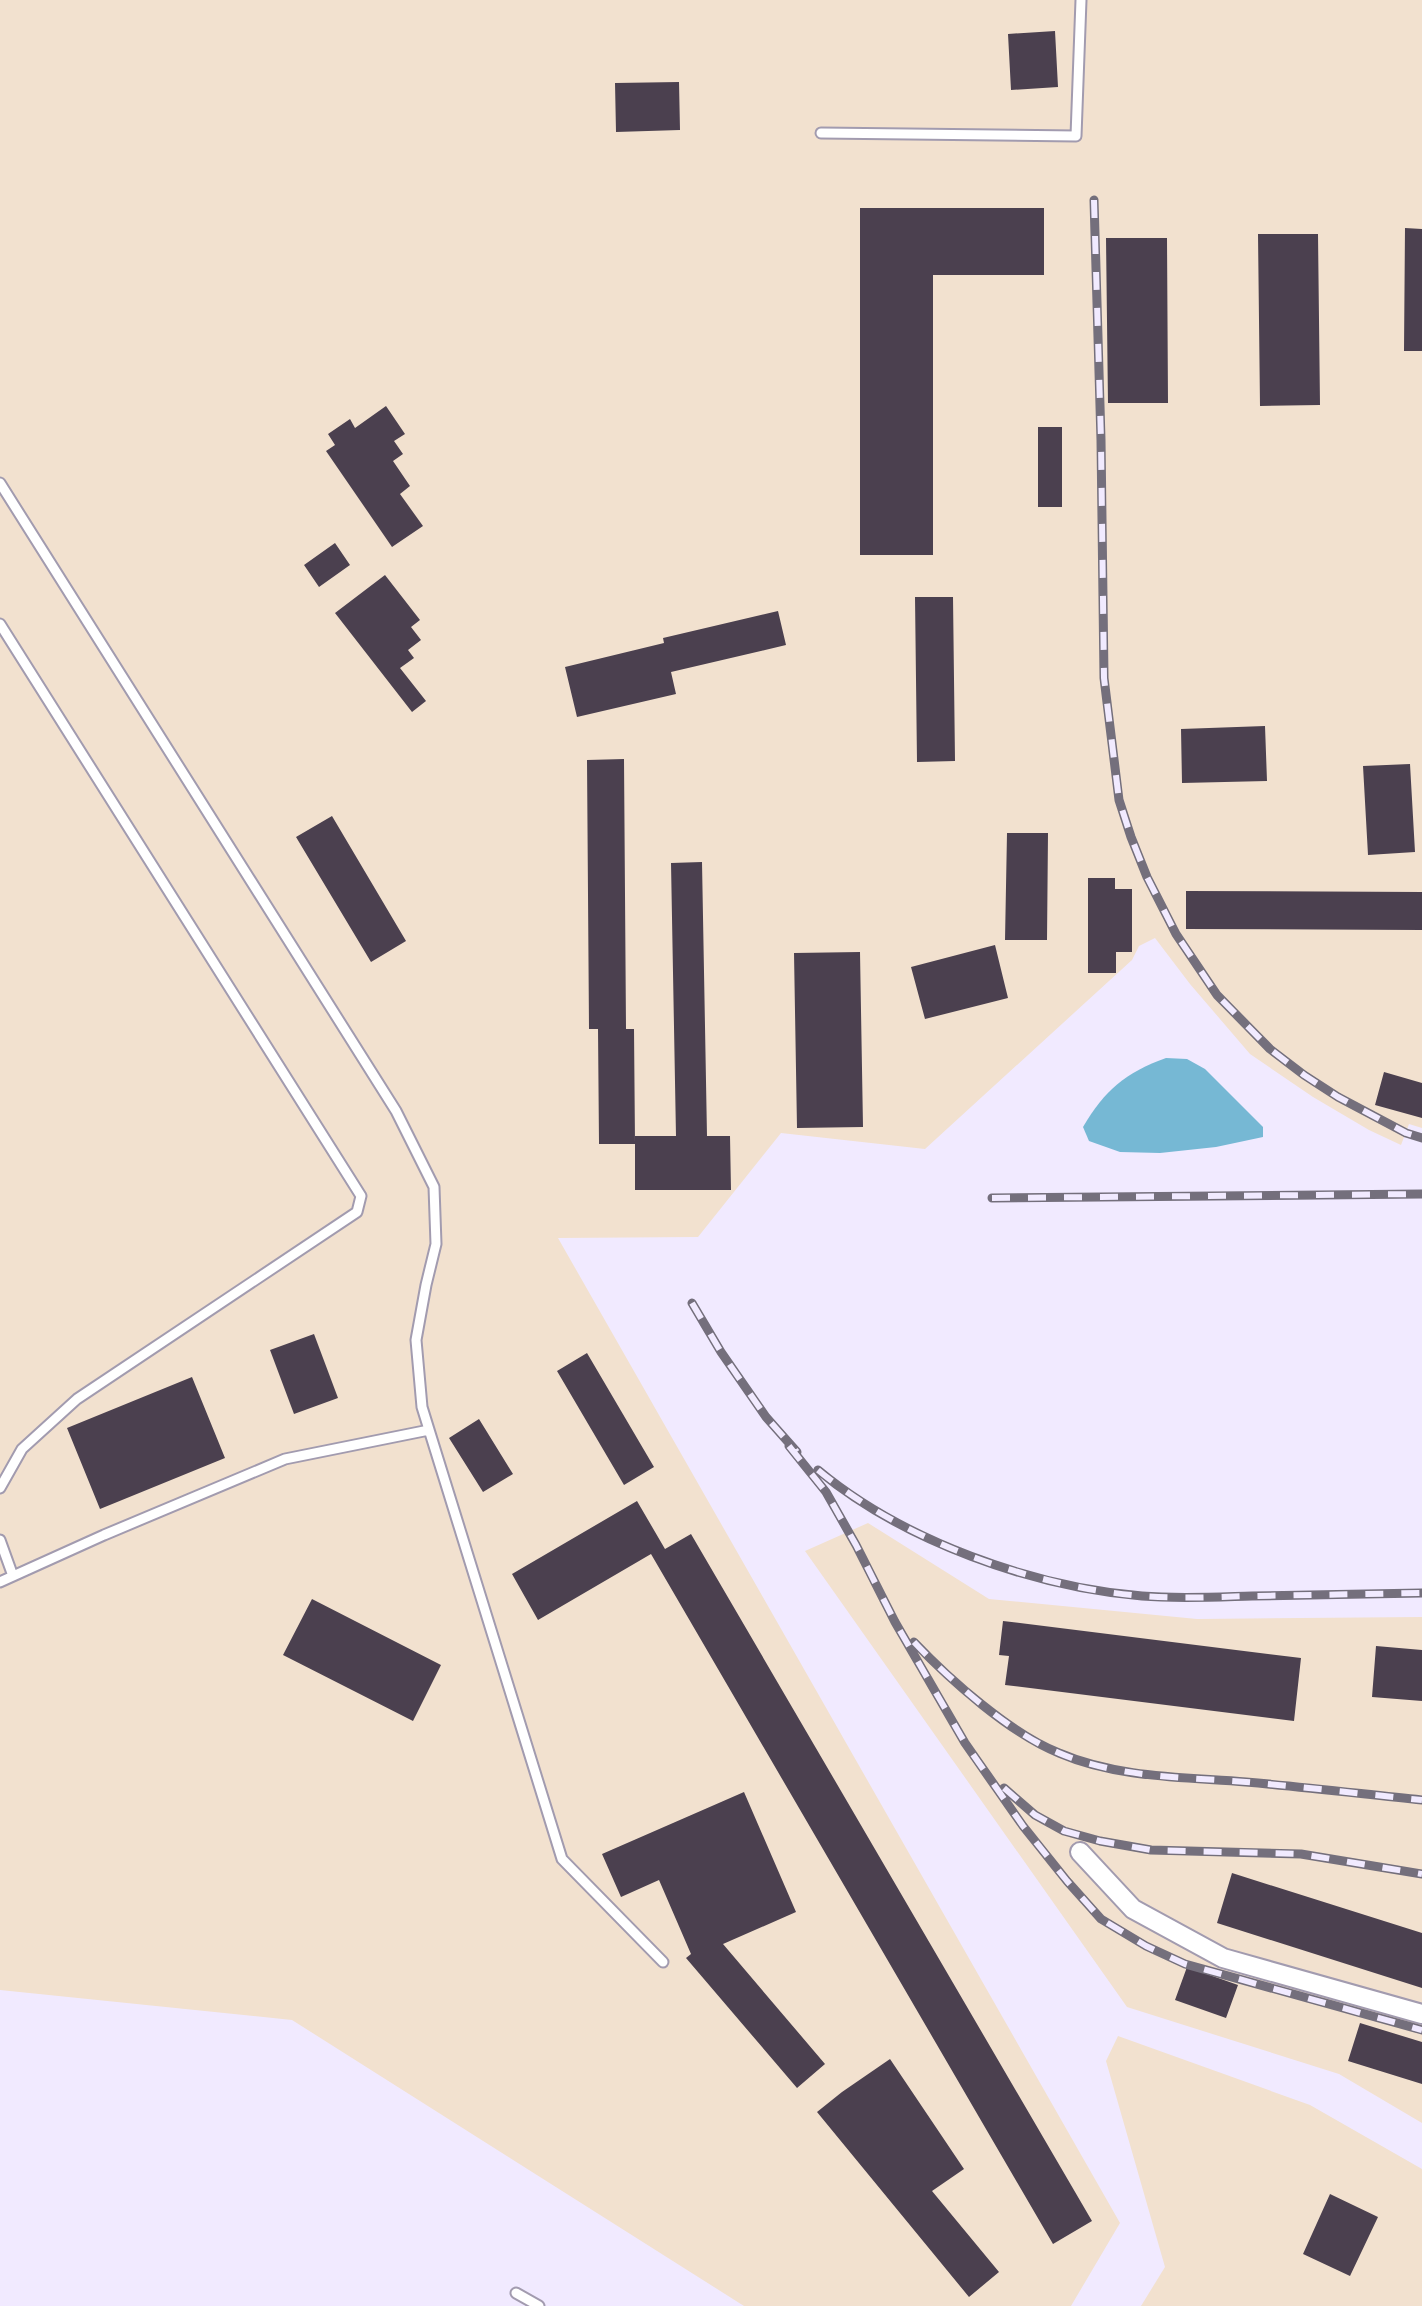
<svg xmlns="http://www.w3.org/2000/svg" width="1422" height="2306" font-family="'Alegreya Sans',sans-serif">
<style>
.industrial{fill:#f2e1cf}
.water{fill:#76b8d4}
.building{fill:#4b404f}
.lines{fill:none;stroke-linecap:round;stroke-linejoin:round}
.lane-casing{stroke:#a29baf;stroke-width:13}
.street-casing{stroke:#a29baf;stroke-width:22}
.lane{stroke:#fff;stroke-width:9}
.street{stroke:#fff;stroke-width:18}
.rail-casing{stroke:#746f7c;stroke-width:9}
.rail{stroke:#f1eaff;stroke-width:6;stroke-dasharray:18;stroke-linecap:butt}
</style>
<rect width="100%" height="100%" fill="#f1eaff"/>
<path class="industrial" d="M 0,0 L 1422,0 L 1422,1128 L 1409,1124 L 1401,1145 L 1369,1130 L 1313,1097 L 1250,1054 L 1190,984 L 1155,938 L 1139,946 L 1132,960 L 925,1149 L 781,1133 L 698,1237 L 558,1238 L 1120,2223 L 1071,2306 L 744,2306 L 292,2020 L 0,1990 Z
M 868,1523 L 989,1599 L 1197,1619 L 1422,1617 L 1422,2123 L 1339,2074 L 1127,2007 L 805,1551 Z
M 1118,2036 L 1310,2105 L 1422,2169 L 1422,2306 L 1141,2306 L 1165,2267 L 1106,2061 Z"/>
<path class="water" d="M 1166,1058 L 1187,1059 L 1205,1069 L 1263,1127 L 1263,1137 L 1216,1147 L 1160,1153 L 1120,1152 L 1089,1141 L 1083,1127 C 1104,1091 1126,1072 1166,1058 Z"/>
<path class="building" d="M 1055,31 L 1058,87 L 1011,90 L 1008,34 Z
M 679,82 L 680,130 L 616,132 L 615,83 Z
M 860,208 L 1044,208 L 1044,275 L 933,275 L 933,555 L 860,555 Z
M 1405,228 L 1422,229 L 1422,351 L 1404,351 Z
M 1258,234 L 1318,234 L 1320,405 L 1260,406 Z
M 1106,238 L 1167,238 L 1168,403 L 1108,403 Z
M 386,406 L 405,434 L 394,441 L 403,454 L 393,461 L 410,486 L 400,494 L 423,526 L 392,547 L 326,451 L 335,445 L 328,434 L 350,419 L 355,428 Z
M 1038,427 L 1062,427 L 1062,507 L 1038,507 Z
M 335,543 L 350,565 L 319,587 L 304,565 Z
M 385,575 L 420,620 L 411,627 L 421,640 L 408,650 L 414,658 L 400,668 L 426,701 L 412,712 L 335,613 Z
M 915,597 L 953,597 L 955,761 L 917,762 Z
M 778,611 L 786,645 L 671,672 L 676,694 L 577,717 L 565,667 L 664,643 L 663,638 Z
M 1265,726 L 1267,781 L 1182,783 L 1181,729 Z
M 624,759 L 626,1029 L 634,1029 L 635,1144 L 599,1144 L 598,1029 L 589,1029 L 587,760 Z
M 1410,764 L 1415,852 L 1368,855 L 1363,766 Z
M 332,816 L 406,941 L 371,962 L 296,837 Z
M 1007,833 L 1048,833 L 1047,940 L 1005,940 Z
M 702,862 L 707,1136 L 730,1136 L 731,1190 L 635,1190 L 635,1136 L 676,1136 L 671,863 Z
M 1088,878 L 1115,878 L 1115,889 L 1132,889 L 1132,952 L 1116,952 L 1116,973 L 1088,973 Z
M 1186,891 L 1422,892 L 1422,930 L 1186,929 Z
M 995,945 L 1008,998 L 925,1019 L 911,967 Z
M 860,952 L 863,1127 L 797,1128 L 794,953 Z
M 1384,1072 L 1422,1083 L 1422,1118 L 1375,1105 Z
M 314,1334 L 338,1398 L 294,1414 L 270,1350 Z
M 587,1353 L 654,1467 L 624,1485 L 557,1371 Z
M 192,1377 L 225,1458 L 100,1509 L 67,1428 Z
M 479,1419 L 513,1474 L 483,1492 L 449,1438 Z
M 637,1501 L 665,1549 L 691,1534 L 1092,2221 L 1053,2244 L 651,1554 L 538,1620 L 512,1574 Z
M 312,1599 L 441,1665 L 413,1721 L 283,1655 Z
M 1003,1621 L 1301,1658 L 1294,1721 L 1005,1685 L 1009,1656 L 999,1655 Z
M 1376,1646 L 1422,1650 L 1422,1701 L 1372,1697 Z
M 744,1792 L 796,1912 L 723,1944 L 825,2064 L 797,2088 L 686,1958 L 691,1954 L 659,1880 L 621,1897 L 602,1854 Z
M 1232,1873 L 1422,1933 L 1422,1988 L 1217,1923 Z
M 1187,1967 L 1238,1985 L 1226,2018 L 1175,2000 Z
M 1360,2023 L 1422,2042 L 1422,2084 L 1348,2061 Z
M 890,2059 L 964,2169 L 932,2191 L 999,2272 L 969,2297 L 817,2112 L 842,2092 Z
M 1330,2194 L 1378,2217 L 1350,2276 L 1303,2254 Z"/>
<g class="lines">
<g class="lane-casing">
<path id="lane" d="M 821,133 L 1076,136 L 1081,0
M 0,483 L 396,1111 L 434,1187 L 436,1244 L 426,1285 L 416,1340 L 422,1407 L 562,1859 L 663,1962
M 0,624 L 361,1196 L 357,1212 L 77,1399 L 22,1449 L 0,1488
M 0,1540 L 13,1576
M 0,1582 L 104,1535 L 285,1459 L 429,1430
M 516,2293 L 539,2306"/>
</g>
<g class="street-casing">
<path id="street" d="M 1080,1852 L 1133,1909 L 1223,1958 L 1422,2014"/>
</g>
<use href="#lane" class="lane"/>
<use href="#street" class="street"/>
<g class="rail-casing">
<path id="rail" d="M 1094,200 L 1101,440 L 1104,678 L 1119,800 L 1131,837 L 1147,877 L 1176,934 L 1217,995 L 1270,1049 L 1304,1075 L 1338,1097 L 1406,1133 L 1422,1138
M 992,1198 L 1422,1194
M 692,1303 L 721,1352 L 766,1417 L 797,1452
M 789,1446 L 826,1492 L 856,1545 L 895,1622 L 965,1743 L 1023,1826 L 1067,1881 L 1101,1919 L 1146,1946 L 1185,1964 L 1422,2030
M 818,1470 C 903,1541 1033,1587 1142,1596 C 1178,1599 1216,1597 1252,1596 C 1309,1595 1365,1594 1422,1593
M 914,1642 C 950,1680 1011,1734 1059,1753 C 1117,1778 1184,1777 1246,1782 C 1304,1787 1363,1794 1422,1800
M 1004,1788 L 1035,1815 L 1064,1831 L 1100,1841 L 1151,1850 L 1301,1854 L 1422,1874"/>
</g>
<use href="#rail" class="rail"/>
</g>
</svg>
